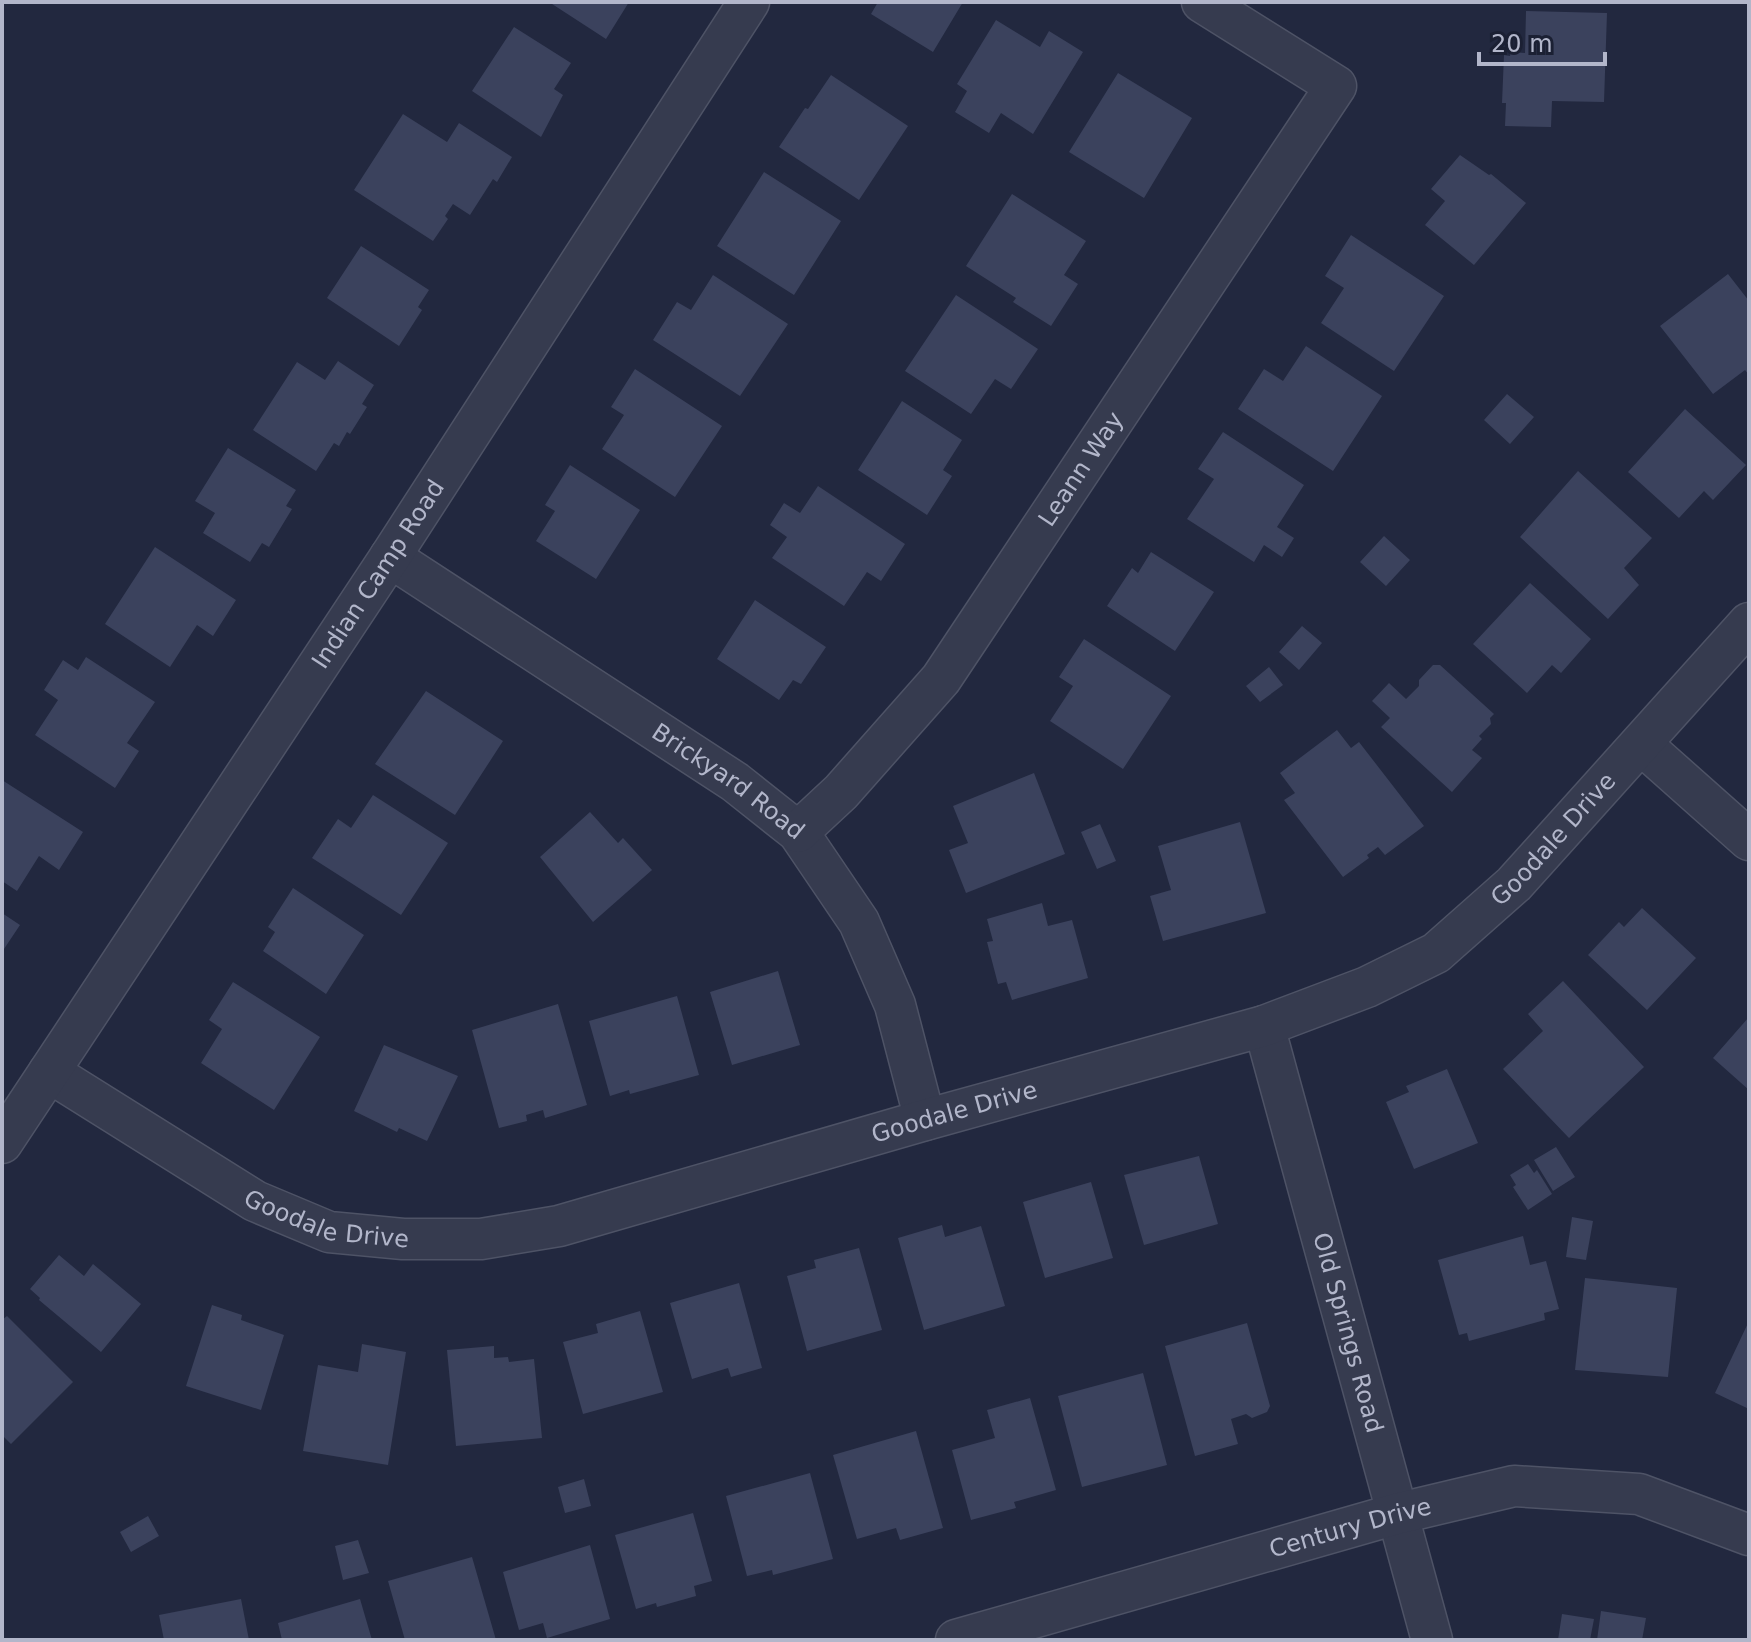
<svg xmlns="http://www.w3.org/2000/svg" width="1751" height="1642" font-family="'DejaVu Sans',sans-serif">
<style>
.building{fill:#3b425d}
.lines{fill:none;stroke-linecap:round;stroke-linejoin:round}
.street-casing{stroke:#4e5366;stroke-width:43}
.street{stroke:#363b4f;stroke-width:40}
.labels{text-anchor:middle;stroke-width:6;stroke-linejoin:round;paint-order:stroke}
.street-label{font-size:24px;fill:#b2b6ca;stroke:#1b2033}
</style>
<rect width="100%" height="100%" fill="#22283f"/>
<path class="building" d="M 549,2 L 629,2 L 606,39 Z
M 878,2 L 963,2 L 933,52 L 871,14 Z
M 1526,11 L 1607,13 L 1604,102 L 1552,101 L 1551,127 L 1505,126 L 1506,103 L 1502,103 L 1504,55 L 1510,56 L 1511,52 L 1525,53 Z
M 996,20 L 1040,47 L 1049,31 L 1083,52 L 1033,134 L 1001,113 L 989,133 L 955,112 L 967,91 L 957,84 Z
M 514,27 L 571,63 L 554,89 L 563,95 L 541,137 L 472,91 Z
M 1118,73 L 1192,118 L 1144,198 L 1069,152 Z
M 831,75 L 908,126 L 859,200 L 779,147 L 805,108 L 808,109 Z
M 403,114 L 447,142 L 459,123 L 512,157 L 497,182 L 493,179 L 470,215 L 453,204 L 445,216 L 448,219 L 433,241 L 354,190 Z
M 1460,155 L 1489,175 L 1491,174 L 1526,203 L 1474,265 L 1425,225 L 1445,201 L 1431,189 Z
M 764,172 L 841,221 L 794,295 L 717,246 Z
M 1012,194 L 1086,241 L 1064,275 L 1078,284 L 1051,326 L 1013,302 L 1016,298 L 966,266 Z
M 1351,235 L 1444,296 L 1394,371 L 1321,323 L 1344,288 L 1325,276 Z
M 361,246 L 429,290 L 418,307 L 422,310 L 399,346 L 327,298 Z
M 1728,274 L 1749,301 L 1749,375 L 1745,370 L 1713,394 L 1660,326 Z
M 713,275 L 788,324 L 740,396 L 653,340 L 677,302 L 691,310 Z
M 956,295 L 1038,349 L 1011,389 L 995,379 L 971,414 L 905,371 Z
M 1306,346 L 1382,396 L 1333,471 L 1238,409 L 1264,369 L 1283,381 Z
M 338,361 L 374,385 L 362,404 L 367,407 L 350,434 L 347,432 L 339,446 L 334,443 L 316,471 L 253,430 L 297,362 L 325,380 Z
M 635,369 L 722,426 L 675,497 L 602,449 L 624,415 L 611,407 Z
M 1507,394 L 1534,417 L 1510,444 L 1484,420 Z
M 902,401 L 962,440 L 943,470 L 952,476 L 927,515 L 858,470 Z
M 1685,409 L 1746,465 L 1713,500 L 1704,491 L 1679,518 L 1628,472 Z
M 1223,432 L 1304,485 L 1277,527 L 1294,538 L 1282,557 L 1264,545 L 1254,562 L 1187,519 L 1214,479 L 1198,469 Z
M 228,448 L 296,490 L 286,506 L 292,509 L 269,547 L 262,543 L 250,562 L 203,533 L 215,513 L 195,501 Z
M 570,465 L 640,510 L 596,579 L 536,541 L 555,511 L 545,505 Z
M 1578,471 L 1652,538 L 1624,568 L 1639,585 L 1608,619 L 1520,537 Z
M 818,486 L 905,544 L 881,581 L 867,572 L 844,606 L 772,558 L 787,537 L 770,525 L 784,503 L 800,513 Z
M 1384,536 L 1410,560 L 1386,586 L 1360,562 Z
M 155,547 L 236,600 L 213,636 L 197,625 L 170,667 L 105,624 Z
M 1151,552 L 1214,592 L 1175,651 L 1107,606 L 1132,568 L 1138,573 Z
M 1530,583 L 1591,639 L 1561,673 L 1552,665 L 1527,693 L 1473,644 Z
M 755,600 L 826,647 L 801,684 L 793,680 L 779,700 L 717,659 Z
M 1302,626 L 1322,643 L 1299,670 L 1279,652 Z
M 1084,639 L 1171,696 L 1123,769 L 1050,721 L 1073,686 L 1059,677 Z
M 86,657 L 155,702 L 127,743 L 139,751 L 115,788 L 35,735 L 58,700 L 44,690 L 63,660 L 78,670 Z
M 1433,665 L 1440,665 L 1494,714 L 1490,718 L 1491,724 L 1479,736 L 1482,739 L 1472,750 L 1482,758 L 1452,792 L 1381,727 L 1390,718 L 1372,701 L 1389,683 L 1406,699 L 1419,686 L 1419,680 Z
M 1269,667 L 1283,685 L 1260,702 L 1246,686 Z
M 426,691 L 503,741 L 455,815 L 375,764 Z
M 1337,730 L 1351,748 L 1359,742 L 1424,826 L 1385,855 L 1378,847 L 1367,855 L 1369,858 L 1343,877 L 1284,800 L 1295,793 L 1280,773 Z
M 1034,773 L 1065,854 L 966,893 L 949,850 L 968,843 L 953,806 Z
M 2,780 L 83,832 L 59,870 L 39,856 L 17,891 L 2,881 Z
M 373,795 L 448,843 L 401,915 L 312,858 L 338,819 L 351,828 Z
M 590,812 L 618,843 L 623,838 L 652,870 L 593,922 L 540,857 Z
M 1240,822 L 1266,913 L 1163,941 L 1150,896 L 1171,890 L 1158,846 Z
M 1100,824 L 1116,861 L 1097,869 L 1081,832 Z
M 293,888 L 364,935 L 326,994 L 263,951 L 275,932 L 268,927 Z
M 1042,903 L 1048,926 L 1072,920 L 1088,978 L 1012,1000 L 1006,982 L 998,984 L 987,942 L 993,941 L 987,919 Z
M 1642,908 L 1696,958 L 1647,1010 L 1588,955 L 1619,922 L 1624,927 Z
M 2,913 L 20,925 L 2,952 Z
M 778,971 L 800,1045 L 732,1065 L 710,992 Z
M 1563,981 L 1644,1067 L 1569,1138 L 1503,1069 L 1543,1031 L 1528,1014 Z
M 233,982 L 320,1037 L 274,1110 L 201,1063 L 222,1029 L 209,1020 Z
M 677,996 L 699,1075 L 630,1094 L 629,1090 L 610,1096 L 589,1021 Z
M 558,1004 L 587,1105 L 545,1118 L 543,1110 L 526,1115 L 527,1121 L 499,1128 L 472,1030 Z
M 1749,1017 L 1749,1090 L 1713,1058 Z
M 384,1045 L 458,1076 L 427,1141 L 399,1128 L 397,1132 L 354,1111 Z
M 1447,1069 L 1478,1143 L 1414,1169 L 1386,1102 L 1409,1092 L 1406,1086 Z
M 1556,1147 L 1575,1177 L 1553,1191 L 1534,1160 Z
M 1199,1156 L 1218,1224 L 1144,1245 L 1124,1175 Z
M 1528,1164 L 1534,1173 L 1537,1170 L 1552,1194 L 1528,1210 L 1513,1187 L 1516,1185 L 1510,1175 Z
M 1091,1182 L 1113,1258 L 1045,1278 L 1023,1202 Z
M 1572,1217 L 1593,1221 L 1586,1260 L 1566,1257 Z
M 942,1225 L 945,1237 L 981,1226 L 1005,1306 L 924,1330 L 898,1238 Z
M 1523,1236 L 1530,1265 L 1546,1261 L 1559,1309 L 1544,1313 L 1545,1320 L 1469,1341 L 1467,1333 L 1459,1335 L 1438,1260 Z
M 859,1248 L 882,1330 L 807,1351 L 787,1276 L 816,1268 L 814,1260 Z
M 59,1255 L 84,1276 L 93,1264 L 141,1304 L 101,1352 L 39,1300 L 40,1298 L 30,1289 Z
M 1585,1278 L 1677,1288 L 1668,1377 L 1575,1370 Z
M 739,1283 L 762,1368 L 731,1377 L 728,1368 L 692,1379 L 670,1303 Z
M 212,1305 L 242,1315 L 241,1320 L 284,1335 L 261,1410 L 186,1386 Z
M 640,1311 L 663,1392 L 583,1414 L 563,1342 L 598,1333 L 596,1324 Z
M 7,1316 L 73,1382 L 11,1444 L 2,1435 L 2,1320 Z
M 1749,1321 L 1749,1409 L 1715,1393 Z
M 1247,1323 L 1270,1406 L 1267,1412 L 1252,1418 L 1246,1414 L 1231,1419 L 1238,1444 L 1195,1456 L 1165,1346 Z
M 362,1344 L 406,1352 L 388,1465 L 303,1451 L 318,1365 L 358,1372 Z
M 494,1346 L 494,1358 L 508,1357 L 509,1362 L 534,1359 L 542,1438 L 456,1446 L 447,1350 Z
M 1143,1373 L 1167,1465 L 1082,1487 L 1058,1396 Z
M 1030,1398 L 1056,1490 L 1014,1502 L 1016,1508 L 971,1520 L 952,1450 L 995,1438 L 987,1410 Z
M 916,1431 L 943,1528 L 900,1540 L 896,1528 L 857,1539 L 833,1455 Z
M 810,1473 L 833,1559 L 773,1575 L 772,1570 L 747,1576 L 726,1496 Z
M 584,1479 L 591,1506 L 565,1513 L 558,1487 Z
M 693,1513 L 712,1581 L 694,1586 L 696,1596 L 657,1607 L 656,1603 L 636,1609 L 615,1535 Z
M 148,1516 L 159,1536 L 131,1552 L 120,1532 Z
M 358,1540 L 369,1573 L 343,1580 L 335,1546 Z
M 590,1545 L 610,1619 L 547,1638 L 543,1623 L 519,1630 L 503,1572 Z
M 472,1557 L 496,1640 L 405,1640 L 388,1581 Z
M 241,1599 L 249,1640 L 164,1640 L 159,1615 Z
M 360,1599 L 372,1640 L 282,1640 L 278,1623 Z
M 1601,1611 L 1646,1618 L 1642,1640 L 1597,1640 Z
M 1562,1614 L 1594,1619 L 1590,1640 L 1558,1640 Z"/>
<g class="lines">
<g class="street-casing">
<g id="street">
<path id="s1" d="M 390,557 L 735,782 L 798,832 L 859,922 L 895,1005 L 925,1120"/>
<path d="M 1641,744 L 1749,840"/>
<path id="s2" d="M 798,832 L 841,792 L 941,679 L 1336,86 L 1202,2"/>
<path id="s3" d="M 1264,1026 L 1432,1640"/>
<path id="s4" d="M 49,1072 L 255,1201 L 329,1232 L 403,1239 L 481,1239 L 559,1226 L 925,1120 L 1264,1026 L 1367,987 L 1436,953 L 1514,884 L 1749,623"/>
<path id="s5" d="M 2,1143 L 390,557 L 749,2"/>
<path id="s6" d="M 956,1640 L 1396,1514 L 1514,1486 L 1639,1494 L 1749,1535"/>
</g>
</g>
<use href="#street" class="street"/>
</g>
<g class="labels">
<g class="street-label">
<text dy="8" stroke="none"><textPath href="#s2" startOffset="462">Leann Way</textPath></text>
<text dy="8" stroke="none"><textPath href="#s5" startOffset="682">Indian Camp Road</textPath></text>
<text dy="8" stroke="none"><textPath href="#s1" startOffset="406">Brickyard Road</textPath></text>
<text dy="8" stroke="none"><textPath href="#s4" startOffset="1638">Goodale Drive</textPath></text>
<text dy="8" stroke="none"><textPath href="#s4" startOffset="966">Goodale Drive</textPath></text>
<text dy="8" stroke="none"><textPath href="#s4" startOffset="318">Goodale Drive</textPath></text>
<text dy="8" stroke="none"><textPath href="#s3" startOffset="318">Old Springs Road</textPath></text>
<text dy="8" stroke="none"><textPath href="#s6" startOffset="410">Century Drive</textPath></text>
</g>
</g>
<rect width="1751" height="1642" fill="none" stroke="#b2b6ca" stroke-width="8"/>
<path d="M1479 52v12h126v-12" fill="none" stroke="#b2b6ca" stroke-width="4"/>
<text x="1491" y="52" font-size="24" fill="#b2b6ca" stroke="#1b2033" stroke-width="6" paint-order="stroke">20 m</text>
</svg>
